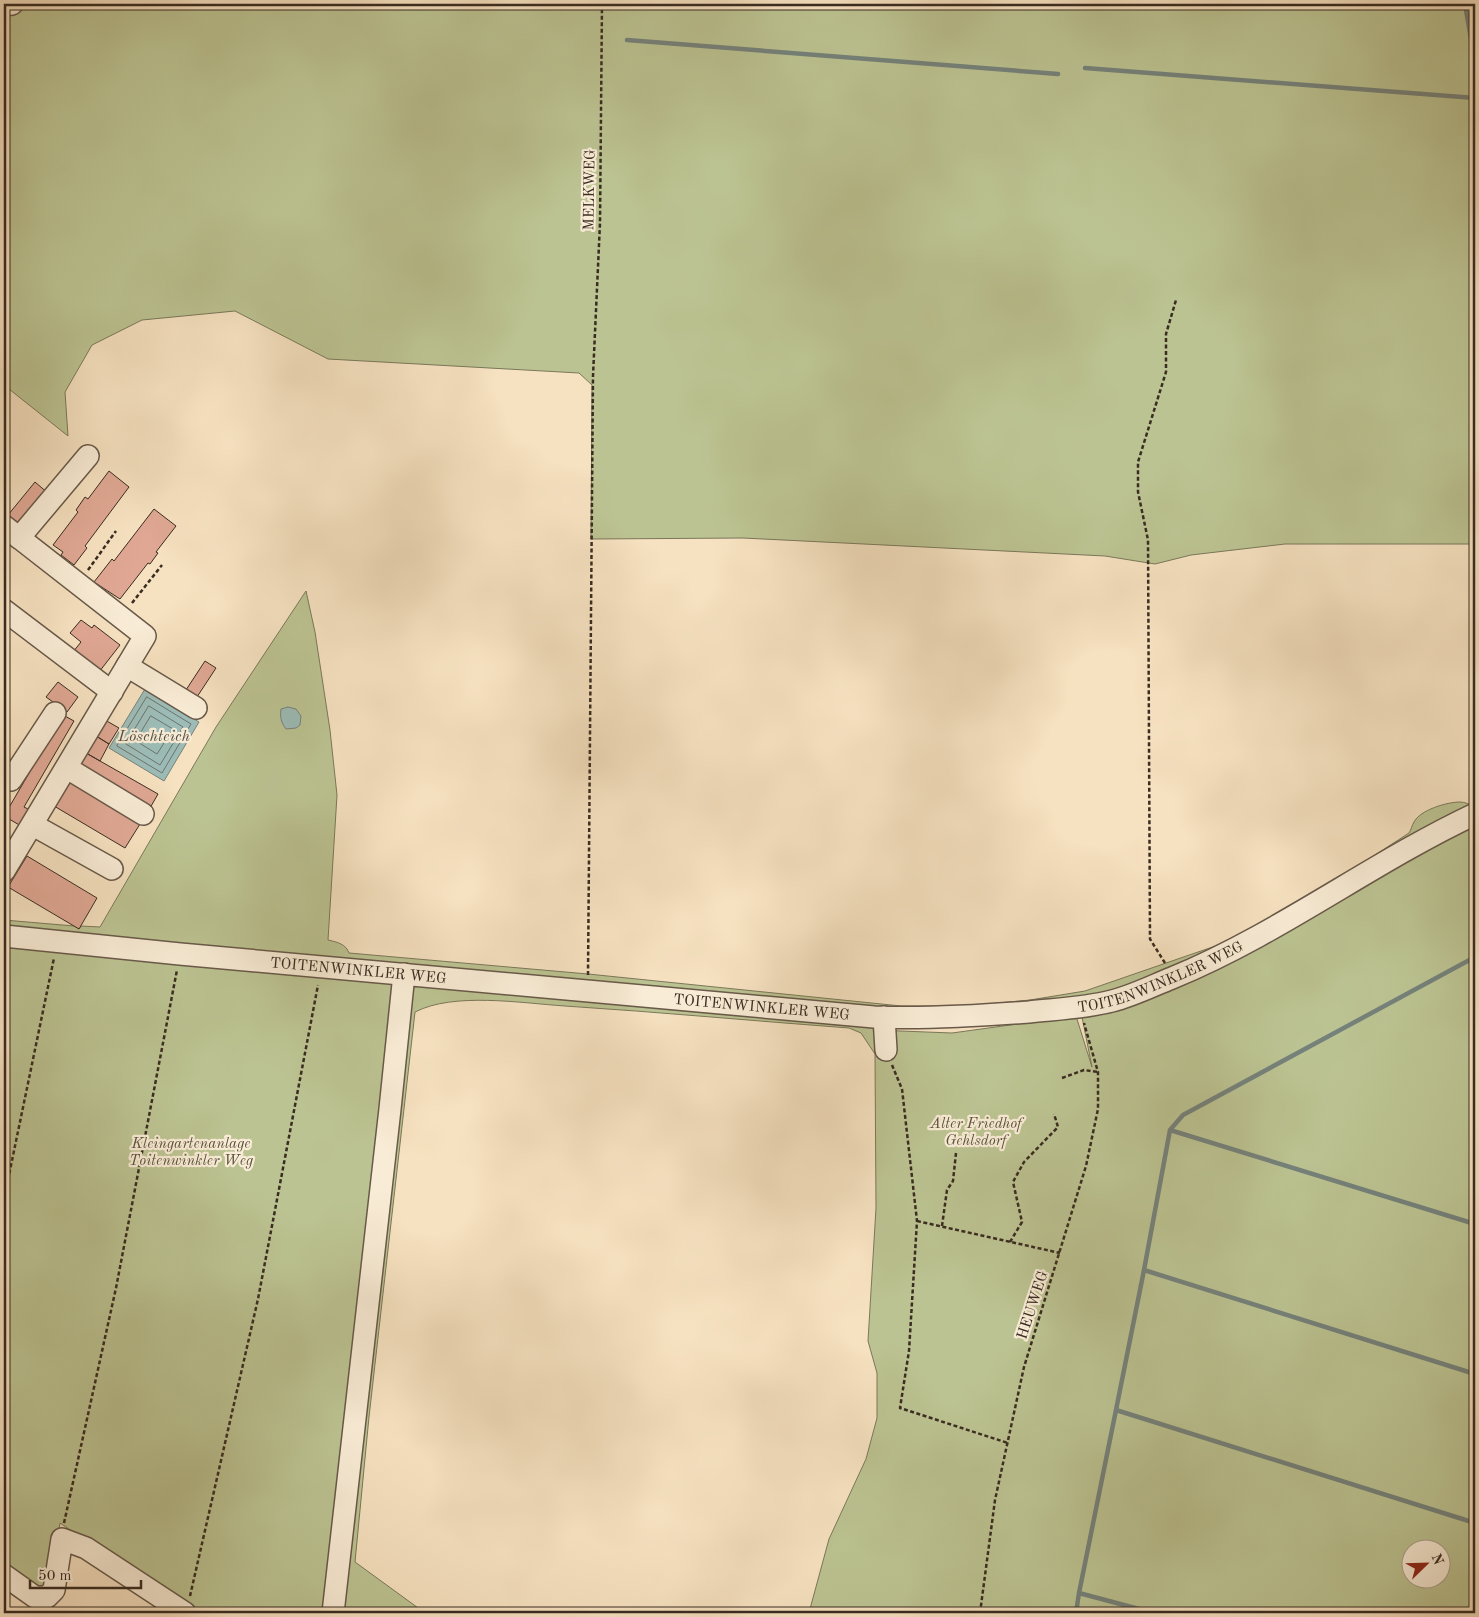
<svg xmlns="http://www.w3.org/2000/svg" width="1479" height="1617" font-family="'Old Standard TT',serif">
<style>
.green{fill:#bcc392;stroke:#7a785a;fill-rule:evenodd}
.water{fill:#9dbcb7;stroke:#75827b}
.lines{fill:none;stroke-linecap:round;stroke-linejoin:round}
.shore{stroke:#6b746c;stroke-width:1}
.stream{stroke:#75827b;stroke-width:4.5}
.building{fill:#e0a894;stroke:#392c21}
.minor-casing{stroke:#685949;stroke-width:24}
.path{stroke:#392c21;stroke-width:2.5;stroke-dasharray:4 2.5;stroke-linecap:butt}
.minor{stroke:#f9ecd6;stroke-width:21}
.labels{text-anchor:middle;stroke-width:4.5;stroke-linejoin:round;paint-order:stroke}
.street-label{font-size:15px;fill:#392c21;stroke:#f9ecd6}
.park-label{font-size:15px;font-style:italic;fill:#5a523d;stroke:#f9ecd6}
.water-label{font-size:16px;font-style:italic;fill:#525046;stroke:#f9ecd6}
</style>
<rect width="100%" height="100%" fill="#f6e1c0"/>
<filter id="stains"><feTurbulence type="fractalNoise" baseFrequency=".004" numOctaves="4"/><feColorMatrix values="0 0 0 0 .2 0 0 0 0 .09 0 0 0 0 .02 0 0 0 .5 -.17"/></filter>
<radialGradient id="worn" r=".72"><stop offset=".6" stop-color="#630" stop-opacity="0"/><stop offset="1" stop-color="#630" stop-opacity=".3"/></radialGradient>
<path class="green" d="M 4,4 L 1472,4 L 1475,33 L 1475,544 L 1285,544 L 1191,555 L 1155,564 L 1105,556 L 743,538 L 591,539 L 592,385 L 579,373 L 328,359 L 235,311 L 142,320 L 92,345 L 65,392 L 68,436 L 4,385 Z
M 306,591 L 315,632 L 330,730 L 337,795 L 328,940 C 337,942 346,944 349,953 L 588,974 L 901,1006 L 967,1006 L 1030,1000 L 1085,991 L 1227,942 L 1324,888 L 1409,833 C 1411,830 1412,825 1414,822 C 1420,810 1447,802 1460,802 C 1465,802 1470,805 1475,805 L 1475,1613 L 811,1613 L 810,1609 L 829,1539 L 866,1459 L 877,1418 L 877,1373 L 868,1341 L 876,1208 L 875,1054 L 861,1033 L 849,1028 C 754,1021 659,1012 565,1006 C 520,1003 454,992 415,1012 L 369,1417 L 355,1562 L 425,1613 L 333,1613 L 409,989 L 421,985 L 4,936 L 4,920 L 74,926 L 79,929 L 81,926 L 100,927 L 216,727 ZM 1080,1007 L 1092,1067 L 1076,1016 L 952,1033 L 875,1030 ZM 1412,1550 L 1442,1550 L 1442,1580 L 1412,1580 Z
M 4,942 L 398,984 L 327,1613 L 194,1613 L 60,1523 L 50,1587 L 39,1592 L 4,1568 Z"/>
<path class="water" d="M 145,689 L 199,722 L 164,781 L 109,748 Z
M 288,707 L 296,709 L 301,716 L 300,725 L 296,728 L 286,729 C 281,722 280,718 281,709 Z"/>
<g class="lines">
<path class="shore" d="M 147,697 L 191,724 L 162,773 L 117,746 Z
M 149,706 L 183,727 L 160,765 L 126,744 Z
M 151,716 L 173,729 L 157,754 L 136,741 Z"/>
<path class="stream" d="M 1465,4 L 1475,62
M 627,40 L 1058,74
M 1085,68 L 1475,98
M 1170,1130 L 1183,1115 L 1475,957
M 1144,1270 L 1170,1130 L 1475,1224
M 1116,1410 L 1144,1270 L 1475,1374
M 1079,1593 L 1116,1410 L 1475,1523
M 1076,1613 L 1079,1593 L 1154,1613"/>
</g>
<path class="building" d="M 109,471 L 129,487 L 85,546 L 87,548 L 74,565 L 61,555 L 63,552 L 53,545 L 78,512 L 76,510 L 85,497 L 88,499 Z
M 35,482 L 49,494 L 22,526 L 8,515 Z
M 154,509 L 176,526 L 156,552 L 158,553 L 150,564 L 148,563 L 120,599 L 94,582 L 112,559 L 114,561 Z
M 81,620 L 92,628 L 94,625 L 120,645 L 99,672 L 73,652 L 81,642 L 70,633 Z
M 205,661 L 216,668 L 195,700 L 184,693 Z
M 58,682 L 78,697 L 67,712 L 46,697 Z
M 63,715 L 74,721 L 24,807 L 30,810 L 21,826 L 4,816 Z
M 105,720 L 119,728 L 109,744 L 96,736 Z
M 96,736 L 109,744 L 100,761 L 86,753 Z
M 86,753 L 158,794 L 150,808 L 79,766 Z
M 69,782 L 140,824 L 125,848 L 54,806 Z
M 27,856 L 97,898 L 79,929 L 8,887 Z"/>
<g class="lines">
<g class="minor-casing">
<g id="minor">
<path d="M 4,5 L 12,4"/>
<path d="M 4,526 L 145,636 L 4,871"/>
<path d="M 19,538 L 88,456"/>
<path d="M 4,610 L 112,692"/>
<path d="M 127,666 L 196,708"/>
<path d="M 67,768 L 143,814"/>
<path d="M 11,780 L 55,713"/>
<path d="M 33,825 L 112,869"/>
<path id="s1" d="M 4,936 L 180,954 L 874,1017 C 926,1019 978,1016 1029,1012 C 1057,1009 1085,1008 1112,1001 C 1132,996 1152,986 1172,978 C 1279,934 1371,863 1475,814"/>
<path d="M 884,1017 L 886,1050"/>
<path d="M 4,1575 L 35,1597 L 47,1597 L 54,1590 L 62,1539 L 86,1548 L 185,1613"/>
<path d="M 333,1613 L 390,1109 L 404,974"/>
</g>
</g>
<path class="path" d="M 88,570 L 116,531
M 132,603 L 162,565
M 1165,963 L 1150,939 L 1148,540 L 1138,492 L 1138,462 L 1166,372 L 1166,334 L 1176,300
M 588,975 L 593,376 L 600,223 L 602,4
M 892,1065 L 902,1089 L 917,1221 L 909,1351 L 900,1408 L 1008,1443
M 1062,1078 L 1084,1070 L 1098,1072
M 4,1199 L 54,958
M 917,1221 L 1060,1253
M 942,1226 L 947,1190 L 953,1181 L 956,1153
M 1010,1242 L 1022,1222 L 1013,1182 L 1024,1162 L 1058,1127 L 1054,1114
M 64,1523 L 116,1288 L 177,970
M 190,1596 L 258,1299 L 318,985
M 980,1613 L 995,1500 L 1024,1367 L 1086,1166 L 1098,1109 L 1098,1072 L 1084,1023"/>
<use href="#minor" class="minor"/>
</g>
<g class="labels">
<g class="street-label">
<text transform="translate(589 190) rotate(-89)" y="5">MELKWEG</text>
<text dy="5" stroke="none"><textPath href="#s1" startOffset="356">TOITENWINKLER WEG</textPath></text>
<text dy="5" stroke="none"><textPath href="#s1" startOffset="1166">TOITENWINKLER WEG</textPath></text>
<text dy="5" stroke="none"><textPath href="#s1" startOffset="761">TOITENWINKLER WEG</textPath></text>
<text transform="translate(1032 1305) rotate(-72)" y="5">HEUWEG</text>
</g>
<g class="park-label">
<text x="976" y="1128">Alter Friedhof<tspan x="976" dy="17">Gehlsdorf</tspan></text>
<text x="191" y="1148">Kleingartenanlage<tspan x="191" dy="17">Toitenwinkler Weg</tspan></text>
</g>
<g class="water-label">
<text x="154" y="741">Löschteich</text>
</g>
</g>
<rect width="1479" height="1617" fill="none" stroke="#f6e1c0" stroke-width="20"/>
<rect x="5" y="5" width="1469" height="1607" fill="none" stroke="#392c21" stroke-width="2.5"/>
<rect x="10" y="10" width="1459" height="1597" fill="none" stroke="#392c21"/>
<g transform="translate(1426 1564) rotate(67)"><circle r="24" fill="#f9ecd6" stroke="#ac9f8e"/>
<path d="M0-4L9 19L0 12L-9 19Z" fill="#8f2418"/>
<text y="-8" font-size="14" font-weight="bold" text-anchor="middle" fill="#392c21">N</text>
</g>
<path d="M30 1580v8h111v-8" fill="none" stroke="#392c21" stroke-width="2.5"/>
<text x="38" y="1580" font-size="15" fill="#392c21" stroke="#f9ecd6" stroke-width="4" paint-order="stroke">50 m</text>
<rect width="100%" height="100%" filter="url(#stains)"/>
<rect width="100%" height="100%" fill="url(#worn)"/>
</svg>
